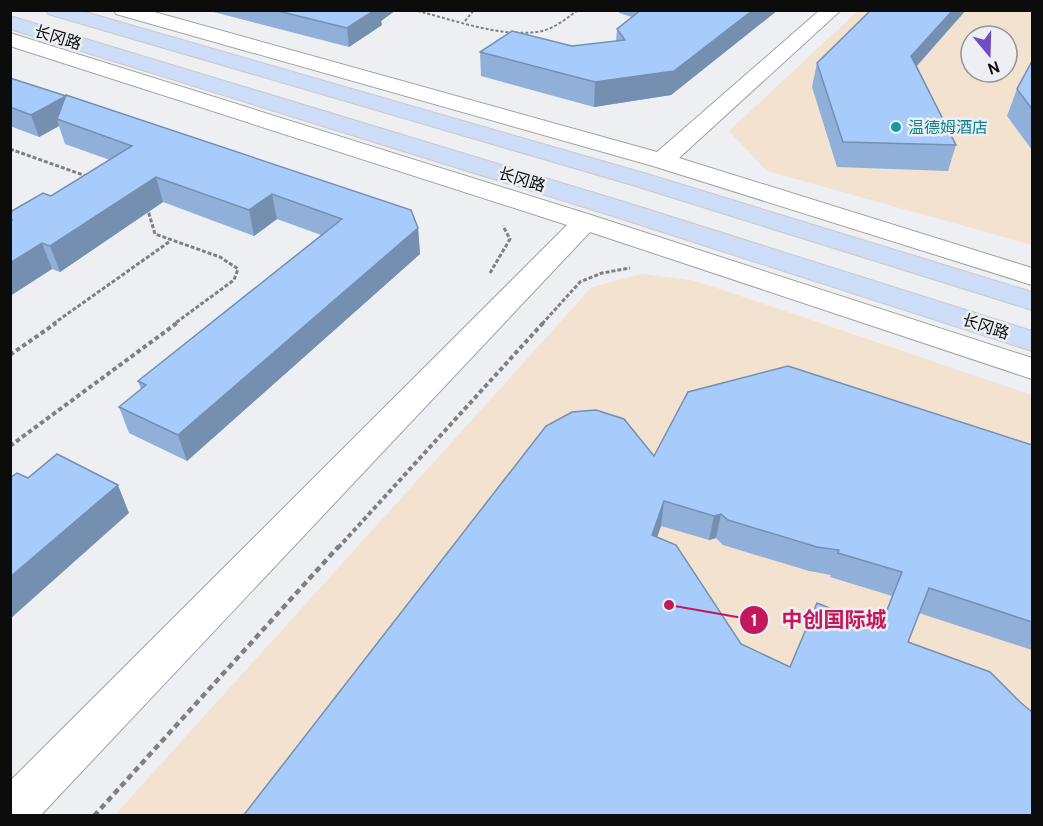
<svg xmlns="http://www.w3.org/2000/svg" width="1043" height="826" font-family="Cabin,'Noto Sans SC',sans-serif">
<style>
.commercial{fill:#f3e2d0;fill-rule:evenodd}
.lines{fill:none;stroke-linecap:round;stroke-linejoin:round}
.tertiary-casing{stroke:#a0a2a5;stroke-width:2}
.primary-casing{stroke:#cacaca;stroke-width:2}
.path-far3{stroke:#7f8082;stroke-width:2;stroke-dasharray:3 2;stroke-linecap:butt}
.path-far2{stroke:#7f8082;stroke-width:3;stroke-dasharray:4 2;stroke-linecap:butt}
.path-far1{stroke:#7f8082;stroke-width:4;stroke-dasharray:4.5 3;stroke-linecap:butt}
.path{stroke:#7f8082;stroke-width:4.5;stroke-dasharray:6 4;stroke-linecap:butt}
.tertiary{fill:#fff;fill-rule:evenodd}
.primary{fill:#cdddf8;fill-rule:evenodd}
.wall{fill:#90afd9;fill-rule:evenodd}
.shaded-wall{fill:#758fb0}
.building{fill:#a7ccfc;stroke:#758fb0;stroke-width:1.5;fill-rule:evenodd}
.culture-dot{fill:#0f9aa8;stroke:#edeff2;stroke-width:2}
.labels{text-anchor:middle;stroke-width:5;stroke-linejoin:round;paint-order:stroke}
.far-street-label{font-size:16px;fill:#0c0c0d;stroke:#edeff2}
.far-culture-label{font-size:16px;fill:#0d838f;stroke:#edeff2;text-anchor:start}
.leader{fill:none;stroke:#c2185b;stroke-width:2}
.callout-dot{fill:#c2185b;stroke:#edeff2;stroke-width:2}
.mark-label{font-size:18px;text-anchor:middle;font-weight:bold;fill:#fff}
.callout-label{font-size:21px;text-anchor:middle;font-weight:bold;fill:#c2185b;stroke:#edeff2;stroke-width:5;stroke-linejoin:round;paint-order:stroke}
</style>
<rect width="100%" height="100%" fill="#edeff2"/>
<path class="commercial" d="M 858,11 L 1032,11 L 1032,245 L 767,171 L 729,131 ZM 971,36 L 1007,36 L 1007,72 L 971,72 Z
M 642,274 L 690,280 L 723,290 L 1032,395 L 1032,815 L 114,816 L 592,287 Z"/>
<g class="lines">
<g class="tertiary-casing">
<path id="tertiary" d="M 114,10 L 147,10 L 657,152 L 820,10 L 841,10 L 679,158 L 1032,268 L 1032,285 L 653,166 L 116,14 Z
M 10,33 L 594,216 L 1032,358 L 1032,379 L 590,232 L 40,816 L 10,816 L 10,781 L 567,225 L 10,46 Z"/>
</g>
<g class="primary-casing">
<path id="primary" d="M 46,10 L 78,10 L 647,174 L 1032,292 L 1032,310 L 629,184 L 48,14 Z
M 10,16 L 634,205 L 1032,331 L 1032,351 L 616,217 L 10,29 Z"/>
</g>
<path class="path-far3" d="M 413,10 C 453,19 501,39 542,31 C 555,28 567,18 578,10
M 465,21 L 474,10"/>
<path class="path-far2" d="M 10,149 L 86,176
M 147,207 L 155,234 L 220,257 L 238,269 L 234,280 L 174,324
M 490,273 L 510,239 L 503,226
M 53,324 L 169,242
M 542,324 L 580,282 L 602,273 L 630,268"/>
<path class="path-far1" d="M 10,355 L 56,323
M 10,446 L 177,323
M 338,548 L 543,323"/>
<path class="path" d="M 94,816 L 339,546"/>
<use href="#tertiary" class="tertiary"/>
<use href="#primary" class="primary"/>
</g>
<path class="wall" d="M 206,10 L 396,10 L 381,21 L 382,25 L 349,47 Z
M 619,10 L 778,10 L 671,95 L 594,107 L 481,76 L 480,52 L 572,46 L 616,41 L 617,29 L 632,17 L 619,13 Z
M 966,10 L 917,66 L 956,145 L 948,171 L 837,167 L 812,87 L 817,63 Z
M 1032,61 L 1032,150 L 1007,116 L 1017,89 Z
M 10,78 L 418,228 L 420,254 L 187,461 L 129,433 L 119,407 L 141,389 L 138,381 L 321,235 L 277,219 L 254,236 L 163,202 L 60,272 L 52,269 L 10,296 L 10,212 L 51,196 L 110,160 L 65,144 L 59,126 L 39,137 L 10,126 Z
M 1032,445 L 1032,650 L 919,613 L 908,642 L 243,816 L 654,456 ZM 661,526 L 709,540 L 716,538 L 723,545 L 809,571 L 831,575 L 830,577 L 892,596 L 879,628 L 790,667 L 741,644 L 657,537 Z"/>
<path class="shaded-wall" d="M 375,10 L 396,10 L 381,21 L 382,25 L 349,47 L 347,28 Z
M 753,10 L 778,10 L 671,95 L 594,107 L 595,82 Z
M 953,10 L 966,10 L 905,79 L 911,56 Z
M 66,96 L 57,119 L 59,126 L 39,137 L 31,115 Z
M 156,177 L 163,202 L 60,272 L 50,246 Z
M 272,194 L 277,219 L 254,236 L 249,210 Z
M 418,228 L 420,254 L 187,461 L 178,435 Z
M 42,243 L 52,269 L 10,296 L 10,263 Z
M 118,485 L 129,513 L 10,619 L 10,577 Z
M 664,501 L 661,526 L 649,560 L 652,535 Z
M 721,514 L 716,538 L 709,540 L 714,516 Z"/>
<path class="building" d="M 274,10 L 375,10 L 347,28 Z
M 641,10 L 753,10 L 674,71 L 595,82 L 480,52 L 512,31 L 572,46 L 625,40 L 617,29 Z
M 871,10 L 953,10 L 911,56 L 956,145 L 843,142 L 817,63 Z
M 1032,61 L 1032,109 L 1017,89 Z
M 10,78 L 66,96 L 31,115 L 10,107 Z
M 66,95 L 411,210 L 418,228 L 178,435 L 119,407 L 146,385 L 138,381 L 342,219 L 272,194 L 249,210 L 156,177 L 50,246 L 42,243 L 10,263 L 10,221 L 12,220 L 10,219 L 10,212 L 43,193 L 51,196 L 132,146 L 57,119 Z
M 788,366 L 1032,445 L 1032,622 L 929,588 L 908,642 L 990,672 L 1020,702 L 1032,712 L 1032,816 L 243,816 L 546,426 L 572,412 L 596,410 L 624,419 L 654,456 L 688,392 ZM 664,501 L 714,516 L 721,514 L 728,520 L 817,547 L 839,550 L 838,553 L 902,572 L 880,628 L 817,603 L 790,667 L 741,644 L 676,545 L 652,535 Z
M 57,454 L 118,485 L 10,577 L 10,478 L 17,473 L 28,478 Z"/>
<circle class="culture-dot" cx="896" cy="127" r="6"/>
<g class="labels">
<g class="far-street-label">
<text transform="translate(58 37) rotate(17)" y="6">长冈路</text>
<text transform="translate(522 179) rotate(17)" y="6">长冈路</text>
<text transform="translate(986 326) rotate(18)" y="6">长冈路</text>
</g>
<g class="far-culture-label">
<text x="908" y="133">温德姆酒店</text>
</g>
</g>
<path class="leader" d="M669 605L754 620"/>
<g class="callout-dot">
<circle cx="669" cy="605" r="6"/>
<circle cx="754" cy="620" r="15"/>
</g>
<g class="mark-label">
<text x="754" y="626">1</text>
</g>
<g class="callout-label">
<text x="834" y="627">中创国际城</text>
</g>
<rect width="1043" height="826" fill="none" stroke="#0c0c0d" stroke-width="24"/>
<g transform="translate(989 54) rotate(161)"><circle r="28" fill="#edeff2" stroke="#939496" stroke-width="1.5"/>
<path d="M0-4.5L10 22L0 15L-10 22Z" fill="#714cc5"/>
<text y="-9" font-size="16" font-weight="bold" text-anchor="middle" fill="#0c0c0d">N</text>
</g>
</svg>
